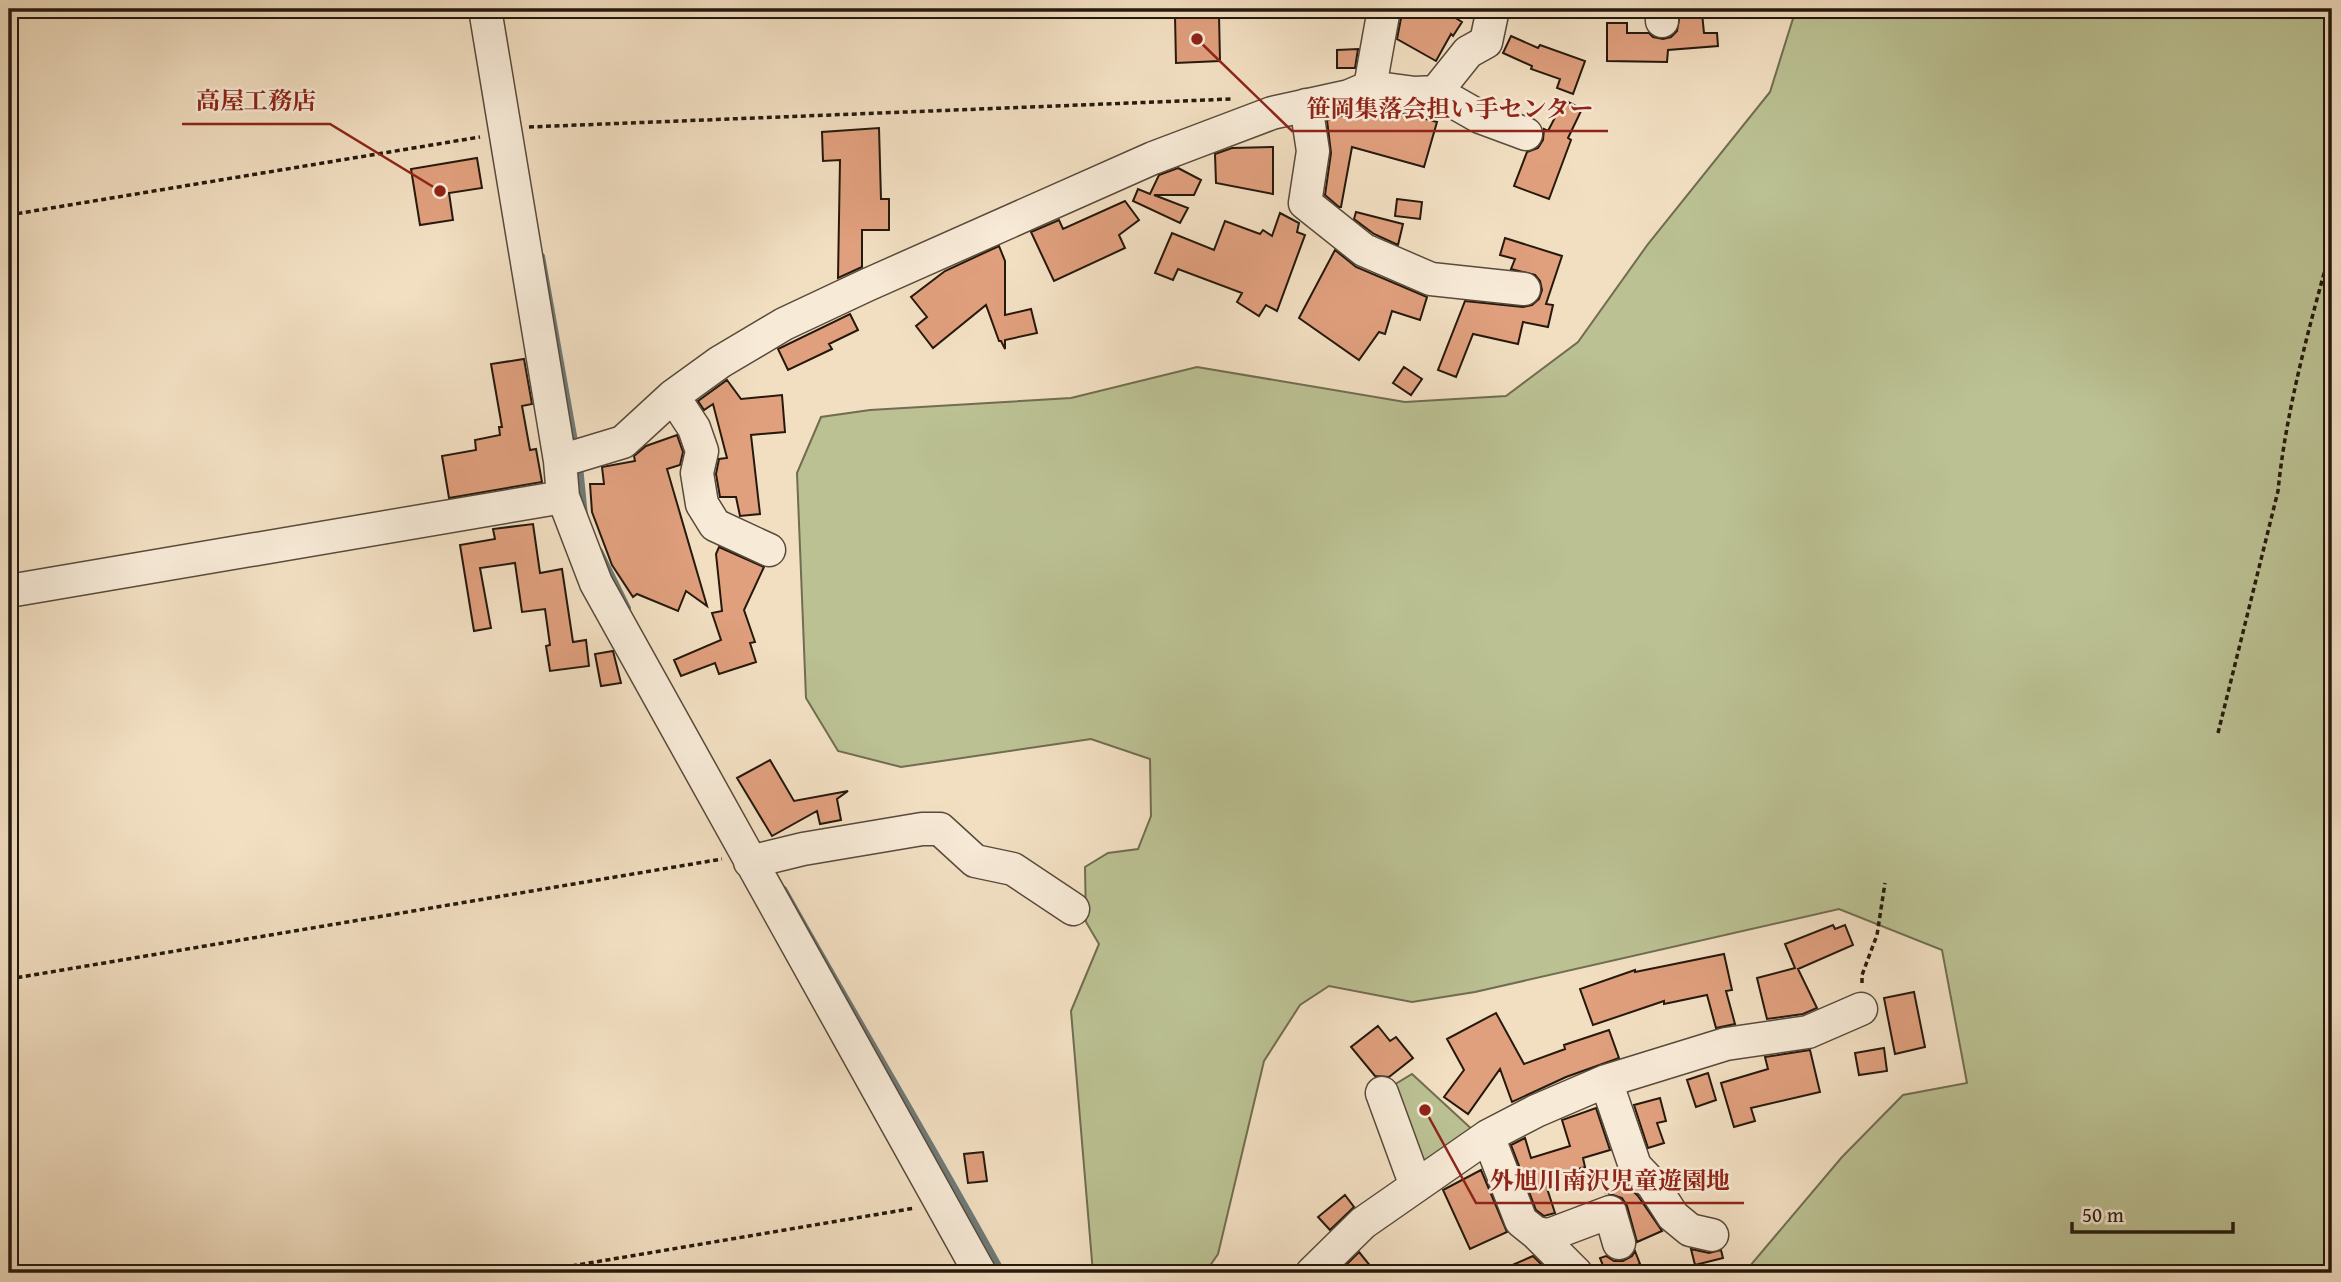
<svg xmlns="http://www.w3.org/2000/svg" width="2341" height="1282" font-family="'Gentium Book Plus','Noto Serif JP',serif">
<style>
.green{fill:#bbc193;stroke:#706d50;stroke-width:2}
.lines{fill:none;stroke-linecap:round;stroke-linejoin:round}
.stream{stroke:#6e7a77;stroke-width:6}
.building{fill:#e09f7d;stroke:#25190d;stroke-width:2}
.minor-casing{stroke:#584a3a;stroke-width:35}
.path{stroke:#25190d;stroke-width:3.5;stroke-dasharray:5 3.5;stroke-linecap:butt}
.minor{stroke:#f7ead7;stroke-width:32}
.leader{fill:none;stroke:#8f2418;stroke-width:2.5}
.callout-dot{fill:#8f2418;stroke:#f7ead7;stroke-width:2.5}
.callout-label{font-size:24px;text-anchor:middle;font-weight:bold;fill:#8f2418;stroke:#f7ead7;stroke-width:5;stroke-linejoin:round;paint-order:stroke}
</style>
<rect width="100%" height="100%" fill="#f2dfc2"/>
<filter id="stains"><feTurbulence type="fractalNoise" baseFrequency=".00286" numOctaves="4"/><feColorMatrix values="0 0 0 0 .2 0 0 0 0 .09 0 0 0 0 .02 0 0 0 .5 -.17"/></filter>
<radialGradient id="worn" r=".72"><stop offset=".6" stop-color="#630" stop-opacity="0"/><stop offset="1" stop-color="#630" stop-opacity=".3"/></radialGradient>
<path class="green" d="M 1796,9 L 2332,9 L 2332,1273 L 1744,1273 L 1842,1157 L 1903,1095 L 1967,1083 L 1942,950 L 1839,909 L 1475,992 L 1412,1002 L 1329,986 L 1300,1005 L 1264,1061 L 1218,1254 L 1205,1273 L 1093,1273 L 1071,1011 L 1099,944 L 1086,922 L 1085,867 L 1108,853 L 1138,849 L 1151,816 L 1150,759 L 1091,739 L 901,767 L 838,751 L 806,698 L 797,473 L 821,417 L 870,410 L 1071,398 L 1197,367 L 1405,402 L 1506,396 L 1578,342 L 1648,244 L 1770,92 Z
M 1412,1074 L 1476,1133 L 1424,1175 L 1389,1088 Z"/>
<g class="lines">
<path class="stream" d="M 542,256 L 576,447
M 580,466 L 585,516
M 600,551 L 628,608
M 784,889 C 856,1017 932,1144 1003,1273"/>
</g>
<path class="building" d="M 1410,9 L 1441,9 L 1462,22 L 1453,36 L 1451,34 L 1436,61 L 1397,39 L 1402,13 L 1406,15 Z
M 1702,13 L 1704,33 L 1717,33 L 1718,46 L 1668,50 L 1667,62 L 1607,61 L 1607,23 L 1627,23 L 1627,33 L 1649,33 L 1653,37 L 1663,39 L 1671,37 L 1677,31 L 1680,14 Z
M 1219,15 L 1220,61 L 1176,63 L 1175,16 Z
M 1511,36 L 1538,48 L 1540,45 L 1585,61 L 1573,94 L 1557,88 L 1560,79 L 1531,69 L 1532,66 L 1503,53 Z
M 1358,49 L 1355,68 L 1337,68 L 1337,50 Z
M 1564,100 L 1582,109 L 1568,138 L 1571,140 L 1549,199 L 1514,186 L 1527,152 L 1538,148 L 1543,140 L 1544,129 L 1548,131 Z
M 1377,106 L 1437,122 L 1424,167 L 1352,147 L 1341,207 L 1339,207 L 1325,195 L 1331,153 L 1327,120 Z
M 879,128 L 881,199 L 889,199 L 889,230 L 862,230 L 862,267 L 838,278 L 840,160 L 823,161 L 822,132 Z
M 1273,147 L 1273,194 L 1216,183 L 1215,154 L 1232,148 Z
M 477,158 L 482,188 L 449,193 L 453,220 L 420,225 L 411,169 Z
M 1178,168 L 1201,180 L 1194,195 L 1154,195 L 1188,208 L 1180,223 L 1133,201 L 1138,189 L 1150,194 L 1159,175 Z
M 1397,199 L 1422,202 L 1420,219 L 1395,216 Z
M 1125,201 L 1139,220 L 1119,235 L 1125,248 L 1054,281 L 1031,232 L 1059,220 L 1063,229 Z
M 1356,212 L 1403,224 L 1398,245 L 1374,234 L 1354,219 Z
M 1280,213 L 1299,223 L 1297,232 L 1305,235 L 1277,311 L 1266,305 L 1259,316 L 1237,302 L 1242,293 L 1178,269 L 1173,280 L 1155,273 L 1172,233 L 1214,250 L 1225,221 L 1260,234 L 1263,230 L 1272,236 Z
M 1505,238 L 1562,256 L 1546,304 L 1553,305 L 1548,327 L 1523,322 L 1518,344 L 1473,334 L 1456,377 L 1438,370 L 1465,301 L 1523,307 L 1532,305 L 1539,299 L 1542,290 L 1540,281 L 1535,275 L 1511,269 L 1515,259 L 1500,255 Z
M 999,246 L 1005,261 L 1005,315 L 1031,309 L 1037,333 L 1005,340 L 1005,349 L 1001,341 L 999,341 L 986,305 L 933,348 L 916,326 L 927,317 L 911,297 L 945,271 Z
M 1335,250 L 1356,267 L 1427,297 L 1420,320 L 1392,311 L 1385,334 L 1379,332 L 1359,360 L 1299,318 Z
M 850,314 L 858,330 L 829,344 L 832,349 L 788,370 L 778,349 Z
M 524,359 L 532,404 L 522,406 L 530,450 L 536,449 L 542,482 L 449,498 L 442,456 L 476,450 L 475,440 L 500,435 L 499,427 L 502,427 L 491,364 Z
M 1404,367 L 1422,379 L 1411,395 L 1393,383 Z
M 727,380 L 741,399 L 782,395 L 785,432 L 751,435 L 760,514 L 740,516 L 736,497 L 720,497 L 716,474 L 719,459 L 727,458 L 713,404 L 704,410 L 698,401 Z
M 677,435 L 683,452 L 680,465 L 667,469 L 707,606 L 686,591 L 678,611 L 637,594 L 633,597 L 612,565 L 592,512 L 590,484 L 604,484 L 602,467 L 635,461 L 634,456 L 646,446 Z
M 533,524 L 540,573 L 562,569 L 573,642 L 586,640 L 589,666 L 550,671 L 546,646 L 550,645 L 545,609 L 522,612 L 515,563 L 480,568 L 491,628 L 474,631 L 460,545 L 495,539 L 493,529 Z
M 719,547 L 764,567 L 744,610 L 755,642 L 750,643 L 756,662 L 719,674 L 715,663 L 681,676 L 674,660 L 721,640 L 712,613 L 722,611 L 716,554 Z
M 613,651 L 621,683 L 601,686 L 595,654 Z
M 770,760 L 794,801 L 848,791 L 837,799 L 841,820 L 820,824 L 817,811 L 772,836 L 737,778 Z
M 1833,925 L 1835,929 L 1845,925 L 1853,945 L 1798,969 L 1817,1008 L 1803,1014 L 1767,1019 L 1757,978 L 1795,968 L 1785,944 Z
M 1724,954 L 1732,990 L 1726,991 L 1735,1024 L 1716,1028 L 1707,995 L 1664,1004 L 1664,1001 L 1593,1025 L 1580,989 L 1635,970 L 1635,972 Z
M 1914,992 L 1925,1047 L 1895,1054 L 1884,998 Z
M 1496,1013 L 1524,1064 L 1565,1049 L 1564,1045 L 1609,1030 L 1619,1058 L 1566,1077 L 1512,1102 L 1500,1069 L 1468,1114 L 1444,1097 L 1464,1070 L 1447,1039 Z
M 1378,1026 L 1390,1041 L 1396,1037 L 1413,1058 L 1389,1077 L 1375,1076 L 1351,1047 Z
M 1884,1048 L 1887,1071 L 1859,1075 L 1855,1053 Z
M 1810,1050 L 1820,1092 L 1751,1108 L 1755,1121 L 1734,1127 L 1721,1083 L 1768,1069 L 1765,1057 Z
M 1708,1073 L 1716,1100 L 1696,1107 L 1687,1080 Z
M 1660,1098 L 1666,1121 L 1657,1123 L 1664,1143 L 1648,1148 L 1634,1105 Z
M 1596,1108 L 1610,1150 L 1583,1158 L 1585,1167 L 1544,1179 L 1555,1213 L 1544,1216 L 1536,1210 L 1511,1145 L 1525,1138 L 1531,1158 L 1570,1146 L 1562,1120 Z
M 983,1152 L 987,1181 L 968,1183 L 964,1154 Z
M 1481,1170 L 1507,1232 L 1470,1249 L 1443,1190 Z
M 1627,1185 L 1638,1196 L 1662,1231 L 1637,1242 L 1627,1206 L 1622,1198 L 1607,1193 Z
M 1345,1195 L 1354,1207 L 1330,1230 L 1318,1217 Z
M 1691,1249 L 1709,1253 L 1721,1250 L 1723,1258 L 1695,1265 Z
M 1635,1251 L 1640,1264 L 1617,1273 L 1606,1273 L 1600,1258 L 1606,1256 L 1614,1261 L 1623,1261 L 1632,1256 Z
M 1359,1252 L 1376,1273 L 1338,1273 Z
M 1533,1256 L 1544,1267 L 1547,1273 L 1494,1273 Z"/>
<g class="lines">
<g class="minor-casing">
<path id="minor" d="M 485,9 L 560,461 L 563,497 L 596,583 L 980,1273
M 1662,9 L 1662,21
M 1370,87 L 1415,93 L 1436,92 L 1480,117 L 1526,134
M 1436,92 L 1468,52 L 1486,42 L 1493,9
M 1306,105 L 1313,151 L 1305,203 L 1364,250 L 1431,279 L 1524,289
M 673,396 L 694,428 L 702,451 L 697,473 L 702,504 L 715,525 L 769,550
M 560,461 L 623,442 L 673,396 L 720,362 L 784,324 L 867,285 L 1153,158 L 1272,113 L 1349,96 L 1370,87 L 1384,9
M 9,591 L 563,497
M 750,862 L 803,849 L 922,829 L 940,829 L 975,861 L 1013,869 L 1073,909
M 1606,1081 L 1635,1166 L 1653,1185 L 1673,1216 L 1690,1230 L 1712,1235
M 1382,1093 L 1416,1186
M 1488,1136 L 1521,1221 L 1536,1233 L 1549,1235 L 1610,1212 L 1619,1243
M 1536,1233 L 1576,1273
M 1312,1273 L 1363,1223 L 1488,1136 L 1536,1111 L 1606,1081 L 1726,1044 L 1808,1032 L 1861,1009"/>
</g>
<path class="path" d="M 529,127 L 1231,99
M 9,215 L 480,137
M 2218,733 L 2278,491 C 2286,410 2310,323 2332,245
M 9,979 L 722,859
M 1862,983 L 1862,975 L 1877,935 L 1885,883
M 530,1273 L 915,1208"/>
<use href="#minor" class="minor"/>
</g>
<path class="leader" d="M440 191L330 124H182M1197 39L1292 131H1608M1425 1110L1476 1203H1744"/>
<g class="callout-dot">
<circle cx="440" cy="191" r="7"/>
<circle cx="1197" cy="39" r="7"/>
<circle cx="1425" cy="1110" r="7"/>
</g>
<g class="callout-label">
<text x="256" y="109">高屋工務店</text>
<text x="1450" y="117">笹岡集落会担い手センター</text>
<text x="1610" y="1189">外旭川南沢児童遊園地</text>
</g>
<rect width="2341" height="1282" fill="none" stroke="#f2dfc2" stroke-width="35"/>
<rect x="10" y="10" width="2320" height="1261" fill="none" stroke="#25190d" stroke-width="3.5"/>
<rect x="18" y="18" width="2306" height="1247" fill="none" stroke="#25190d" stroke-width="2"/>
<path d="M2072 1222v10h161v-10" fill="none" stroke="#25190d" stroke-width="3.5"/>
<text x="2082" y="1222" font-size="21" fill="#25190d" stroke="#f7ead7" stroke-width="5" paint-order="stroke">50 m</text>
<rect width="100%" height="100%" filter="url(#stains)"/>
<rect width="100%" height="100%" fill="url(#worn)"/>
</svg>
